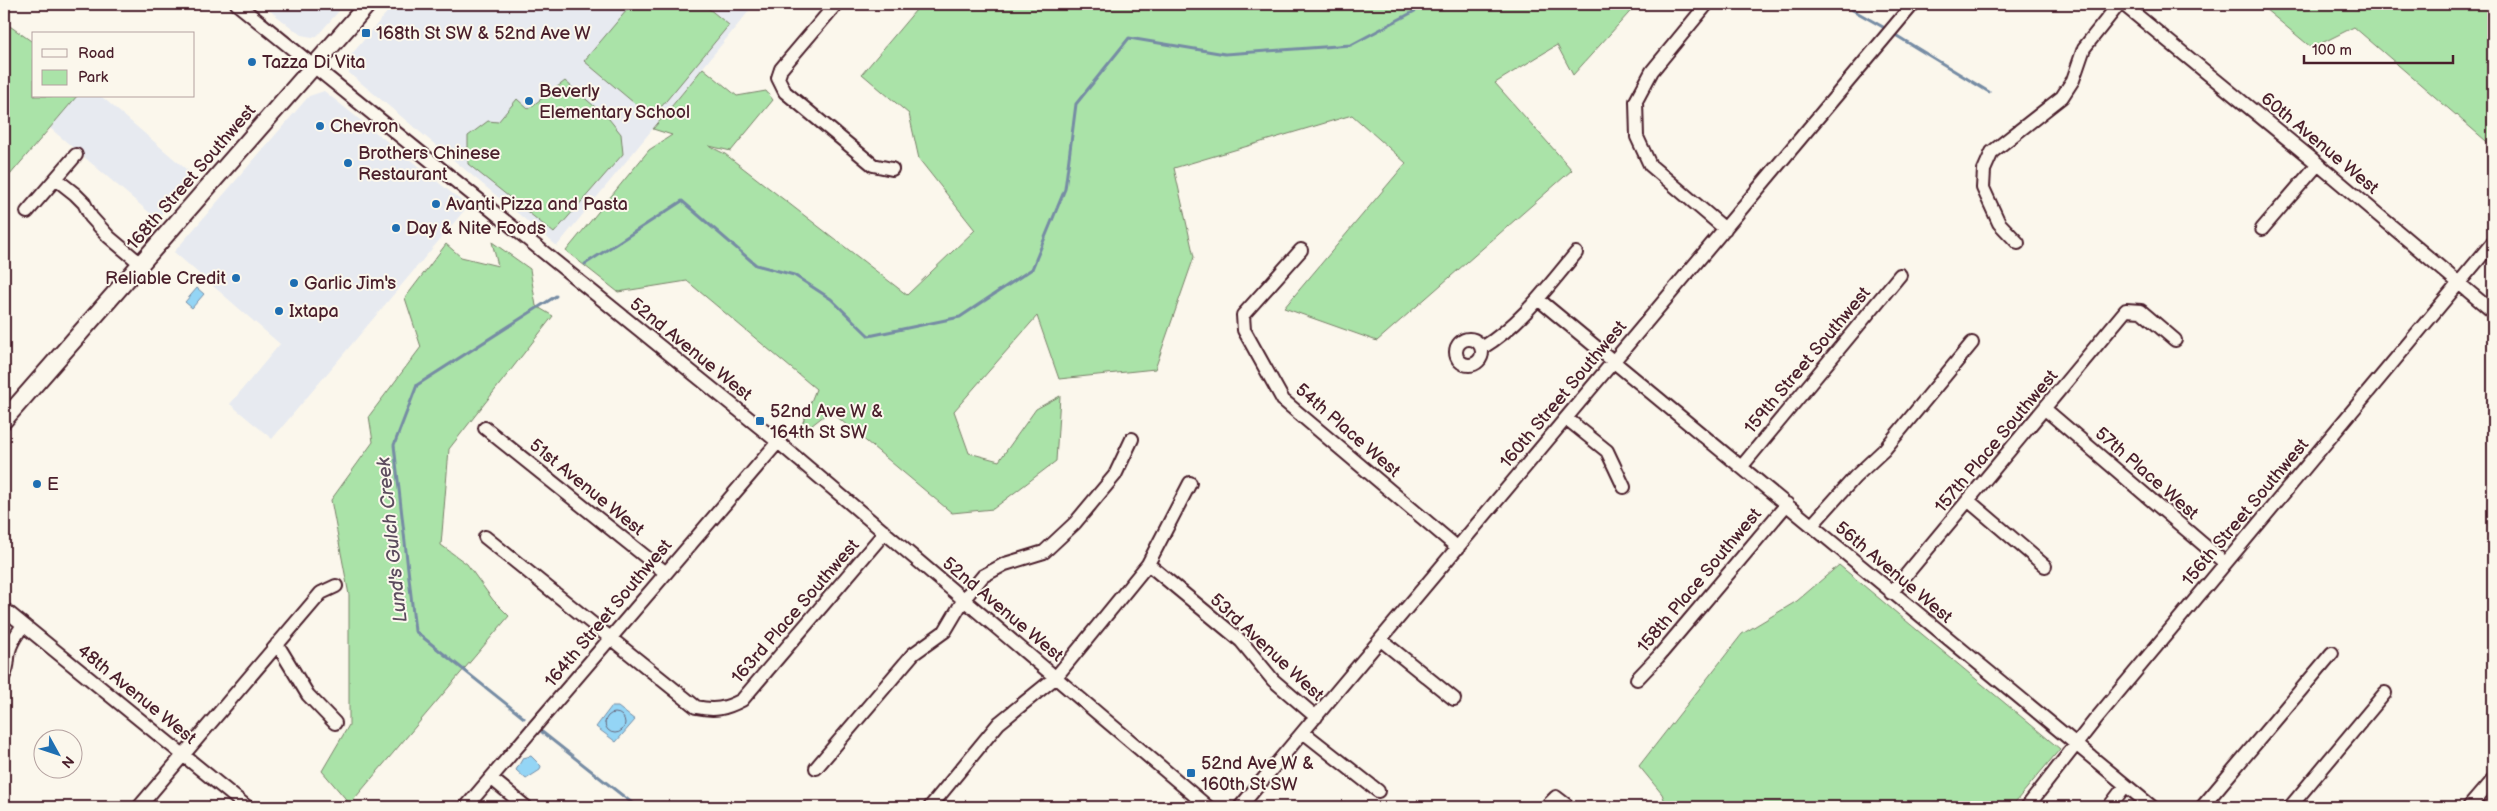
<svg xmlns="http://www.w3.org/2000/svg" width="2497" height="811" font-family="'Balsamiq Sans',sans-serif">
<style>
.built{fill:#e7eaf0}
.green{fill:#aae3a8;stroke:#7a816a}
.water{fill:#94d5f5;stroke:#768ca4}
.lines{fill:none;stroke-linecap:round;stroke-linejoin:round}
.shore{stroke:#68687c;stroke-width:1}
.stream{stroke:#768ca4;stroke-width:3}
.minor-casing{stroke:#4a1f2b;stroke-width:16}
.major-casing{stroke:#4a1f2b;stroke-width:20}
.minor{stroke:#fbf7ec;stroke-width:12}
.major{stroke:#fbf7ec;stroke-width:16}
.poi-dot{fill:#1f6fb2;stroke:#fbf7ec;stroke-width:2}
.labels{text-anchor:middle;stroke-width:4;stroke-linejoin:round;paint-order:stroke}
.poi-label{font-size:18px;fill:#4a1f2b;stroke:#fbf7ec;text-anchor:start}
.street-label{font-size:18px;fill:#4a1f2b;stroke:#fbf7ec}
.water-label{font-size:19px;font-style:italic;fill:#5c4c5e;stroke:#fbf7ec}
</style>
<rect width="100%" height="100%" fill="#fbf7ec"/>
<filter id="ink" filterUnits="userSpaceOnUse"><feTurbulence type="fractalNoise" baseFrequency=".02" numOctaves="2"/><feDisplacementMap in="SourceGraphic" scale="10" xChannelSelector="R" yChannelSelector="G"/><feConvolveMatrix kernelMatrix="1 2 1 2 8 2 1 2 1" color-interpolation-filters="sRGB"/></filter>
<g filter="url(#ink)">
<path class="built" d="M 274,4 L 345,4 L 317,36 L 312,37 L 301,35 L 269,10 Z
M 394,4 L 740,4 L 749,11 L 557,246 L 349,73 L 346,61 Z
M 324,91 L 468,206 L 272,439 L 230,404 L 280,344 L 174,252 L 309,96 Z
M 77,96 L 101,96 L 194,176 L 157,219 L 50,128 Z"/>
<path class="green" d="M 632,4 L 703,4 L 729,25 L 652,118 L 584,61 Z
M 921,4 L 1637,4 L 1573,75 L 1557,45 L 1495,83 L 1572,170 L 1377,341 L 1284,308 L 1406,163 L 1352,115 L 1174,168 L 1194,257 L 1155,369 L 1059,379 L 1037,316 L 954,411 L 969,453 L 999,461 L 1036,409 L 1060,396 L 1056,461 L 993,509 L 952,513 L 830,411 L 797,437 L 816,389 L 687,281 L 618,292 L 566,251 L 649,150 L 672,135 L 653,129 L 703,68 L 737,96 L 766,91 L 773,100 L 731,151 L 709,146 L 725,154 L 907,295 L 975,230 L 919,159 L 909,114 L 862,74 Z
M 2259,4 L 2493,4 L 2493,147 L 2354,27 L 2312,48 Z
M 4,22 L 34,43 L 34,96 L 77,96 L 4,182 Z
M 565,81 L 609,119 L 621,134 L 623,154 L 554,233 L 468,164 L 468,136 L 488,121 L 498,122 L 517,99 L 528,109 Z
M 492,242 L 530,269 L 536,306 L 553,316 L 449,449 L 441,545 L 467,564 L 493,600 L 509,616 L 350,804 L 322,771 L 349,725 L 349,595 L 331,500 L 373,442 L 369,416 L 421,347 L 405,298 L 446,244 L 461,257 L 498,266 Z
M 1839,565 L 2060,749 L 2011,807 L 1667,807 L 1662,794 L 1639,766 L 1742,634 L 1797,601 Z"/>
<path class="water" d="M 197,288 L 204,294 L 192,308 L 185,302 Z
M 611,707 L 618,707 L 635,720 L 616,742 L 596,727 Z
M 531,756 L 541,766 L 540,770 L 526,779 L 516,770 L 523,758 Z"/>
<g class="lines">
<path class="shore" d="M605 723a10 10 0 1 1 20 0a10 10 0 1 1-20 0Z"/>
<path class="stream" d="M 1842,4 L 1883,27
M 1897,36 L 1989,92
M 585,264 L 682,201 L 756,265 L 794,275 L 831,299 L 869,336 L 960,317 L 1032,269 L 1065,189 L 1076,104 L 1129,38 L 1225,54 L 1351,45 L 1428,4
M 524,718 L 415,631 L 394,445 L 417,385 L 556,296
M 542,732 L 637,807"/>
<g class="minor-casing">
<path id="minor" d="M 237,4 L 778,442 L 1208,807
M 836,4 L 781,69 L 778,78 L 785,92 L 873,165 L 892,169
M 1707,4 L 1652,71 L 1636,101 L 1637,137 L 1650,165 L 1725,229
M 2123,4 L 2318,164 L 2493,312
M 56,179 L 75,194 L 84,203 L 91,217 L 109,237 L 141,264
M 27,212 L 76,155
M 2262,229 L 2318,164
M 2018,243 L 1999,223 L 1983,188 L 1984,170 L 1992,152 L 2062,97 L 2073,80 L 2084,48 L 2119,4
M 1301,250 L 1243,315 L 1244,330 L 1283,400 L 1458,548
M 1538,299 L 2152,807
M1456 352a13 13 0 1 1 26 0a13 13 0 1 1-26 0Z
M 1482,348 C 1521,324 1546,289 1576,253
M 2045,409 L 2225,563
M 1566,418 L 1607,451 L 1624,487
M 485,428 L 666,573
M 1742,466 L 1900,275
M 1969,501 L 2045,566
M 1812,525 L 1855,477 L 1884,450 L 1972,343
M 485,537 L 696,707 C 715,711 725,709 742,700 L 885,532
M 1148,564 L 1241,641 L 1273,680 L 1316,717
M 1891,593 L 2126,310 L 2141,311 L 2175,340
M 4,609 L 247,807
M 1381,640 L 1454,699
M 277,644 L 308,695 L 335,723
M 4,675 C 9,666 7,660 9,651 C 11,641 18,633 23,625
M 1637,679 L 1658,657 L 1787,504
M 1303,732 L 1378,791
M 816,768 L 913,654 L 945,631 L 964,599 L 983,576 L 1005,564 L 1044,552 L 1075,523 L 1115,475 L 1132,439
M 491,778 L 526,807
M 139,807 L 321,593 L 336,586
M 466,807 L 778,442
M 930,807 L 999,723 L 1056,677 L 1148,564 L 1190,483
M 1240,807 L 1913,4
M 1546,807 L 1556,797 L 1569,807
M 2027,807 L 2095,720 L 2493,242
M 2109,807 L 2125,786
M 2202,807 L 2332,653
M 2290,807 L 2385,693
M 2469,807 L 2493,779"/>
</g>
<g class="major-casing">
<path id="major" d="M 4,420 L 368,4"/>
</g>
<use href="#minor" class="minor"/>
<use href="#major" class="major"/>
</g>
</g>
<g class="poi-dot">
<rect x="361" y="28" width="10" height="10" rx="2.5"/>
<circle cx="252" cy="62" r="5"/>
<circle cx="529" cy="101" r="5"/>
<circle cx="320" cy="126" r="5"/>
<circle cx="348" cy="163" r="5"/>
<circle cx="436" cy="204" r="5"/>
<circle cx="396" cy="228" r="5"/>
<circle cx="236" cy="278" r="5"/>
<circle cx="294" cy="283" r="5"/>
<circle cx="279" cy="311" r="5"/>
<rect x="755" y="416" width="10" height="10" rx="2.5"/>
<circle cx="37" cy="484" r="5"/>
<rect x="1186" y="768" width="10" height="10" rx="2.5"/>
</g>
<g class="labels">
<g class="poi-label">
<text x="376" y="39">168th St SW &amp; 52nd Ave W</text>
<text x="262" y="68">Tazza Di Vita</text>
<text x="539" y="97">Beverly<tspan x="539" dy="21">Elementary School</tspan></text>
<text x="330" y="132">Chevron</text>
<text x="358" y="159">Brothers Chinese<tspan x="358" dy="21">Restaurant</tspan></text>
<text x="446" y="210">Avanti Pizza and Pasta</text>
<text x="406" y="234">Day &amp; Nite Foods</text>
<text x="226" y="284" text-anchor="end">Reliable Credit</text>
<text x="304" y="289">Garlic Jim's</text>
<text x="289" y="317">Ixtapa</text>
<text x="770" y="417">52nd Ave W &amp;<tspan x="770" dy="21">164th St SW</tspan></text>
<text x="47" y="490">E</text>
<text x="1201" y="769">52nd Ave W &amp;<tspan x="1201" dy="21">160th St SW</tspan></text>
</g>
<g class="street-label">
<text transform="translate(2320 143) rotate(40)" y="6">60th Avenue West</text>
<text transform="translate(191 177) rotate(-49)" y="6">168th Street Southwest</text>
<text transform="translate(691 349) rotate(39)" y="6">52nd Avenue West</text>
<text transform="translate(1807 360) rotate(-50)" y="6">159th Street Southwest</text>
<text transform="translate(1563 394) rotate(-50)" y="6">160th Street Southwest</text>
<text transform="translate(1348 430) rotate(41)" y="6">54th Place West</text>
<text transform="translate(1996 441) rotate(-50)" y="6">157th Place Southwest</text>
<text transform="translate(2147 473) rotate(41)" y="6">57th Place West</text>
<text transform="translate(587 487) rotate(39)" y="6">51st Avenue West</text>
<text transform="translate(2245 512) rotate(-50)" y="6">156th Street Southwest</text>
<text transform="translate(1894 572) rotate(40)" y="6">56th Avenue West</text>
<text transform="translate(1699 580) rotate(-50)" y="6">158th Place Southwest</text>
<text transform="translate(1003 609) rotate(40)" y="6">52nd Avenue West</text>
<text transform="translate(795 611) rotate(-49)" y="6">163rd Place Southwest</text>
<text transform="translate(608 613) rotate(-50)" y="6">164th Street Southwest</text>
<text transform="translate(1267 647) rotate(43)" y="6">53rd Avenue West</text>
<text transform="translate(137 694) rotate(39)" y="6">48th Avenue West</text>
</g>
<g class="water-label">
<text transform="translate(391 540) rotate(-96)" y="7">Lund's Gulch Creek</text>
</g>
</g>
<rect width="2497" height="811" fill="none" stroke="#fbf7ec" stroke-width="20"/>
<rect x="10" y="10" width="2477" height="791" fill="none" stroke="#4a1f2b" stroke-width="2" filter="url(#ink)"/>
<rect x="32" y="32" width="162" height="65" fill="#fbf7ec" stroke="#b4a19f"/>
<rect x="42" y="49" width="25" height="8" fill="#fbf7ec" stroke="#b4a19f"/>
<text x="78" y="58" font-size="15" fill="#4a1f2b">Road</text>
<rect x="42" y="70" width="25" height="15" fill="#aae3a8" stroke="#b4a19f"/>
<text x="78" y="82" font-size="15" fill="#4a1f2b">Park</text>
<g transform="translate(58 754) rotate(130)"><circle r="24" fill="#fbf7ec" stroke="#b4a19f"/>
<path d="M0-4L9 19L0 12L-9 19Z" fill="#1f6fb2"/>
<text y="-8" font-size="14" font-weight="bold" text-anchor="middle" fill="#4a1f2b">N</text>
</g>
<path d="M2304 55v8h149v-8" fill="none" stroke="#4a1f2b" stroke-width="2.5"/>
<text x="2312" y="55" font-size="15" fill="#4a1f2b" stroke="#fbf7ec" stroke-width="4" paint-order="stroke">100 m</text>
</svg>
